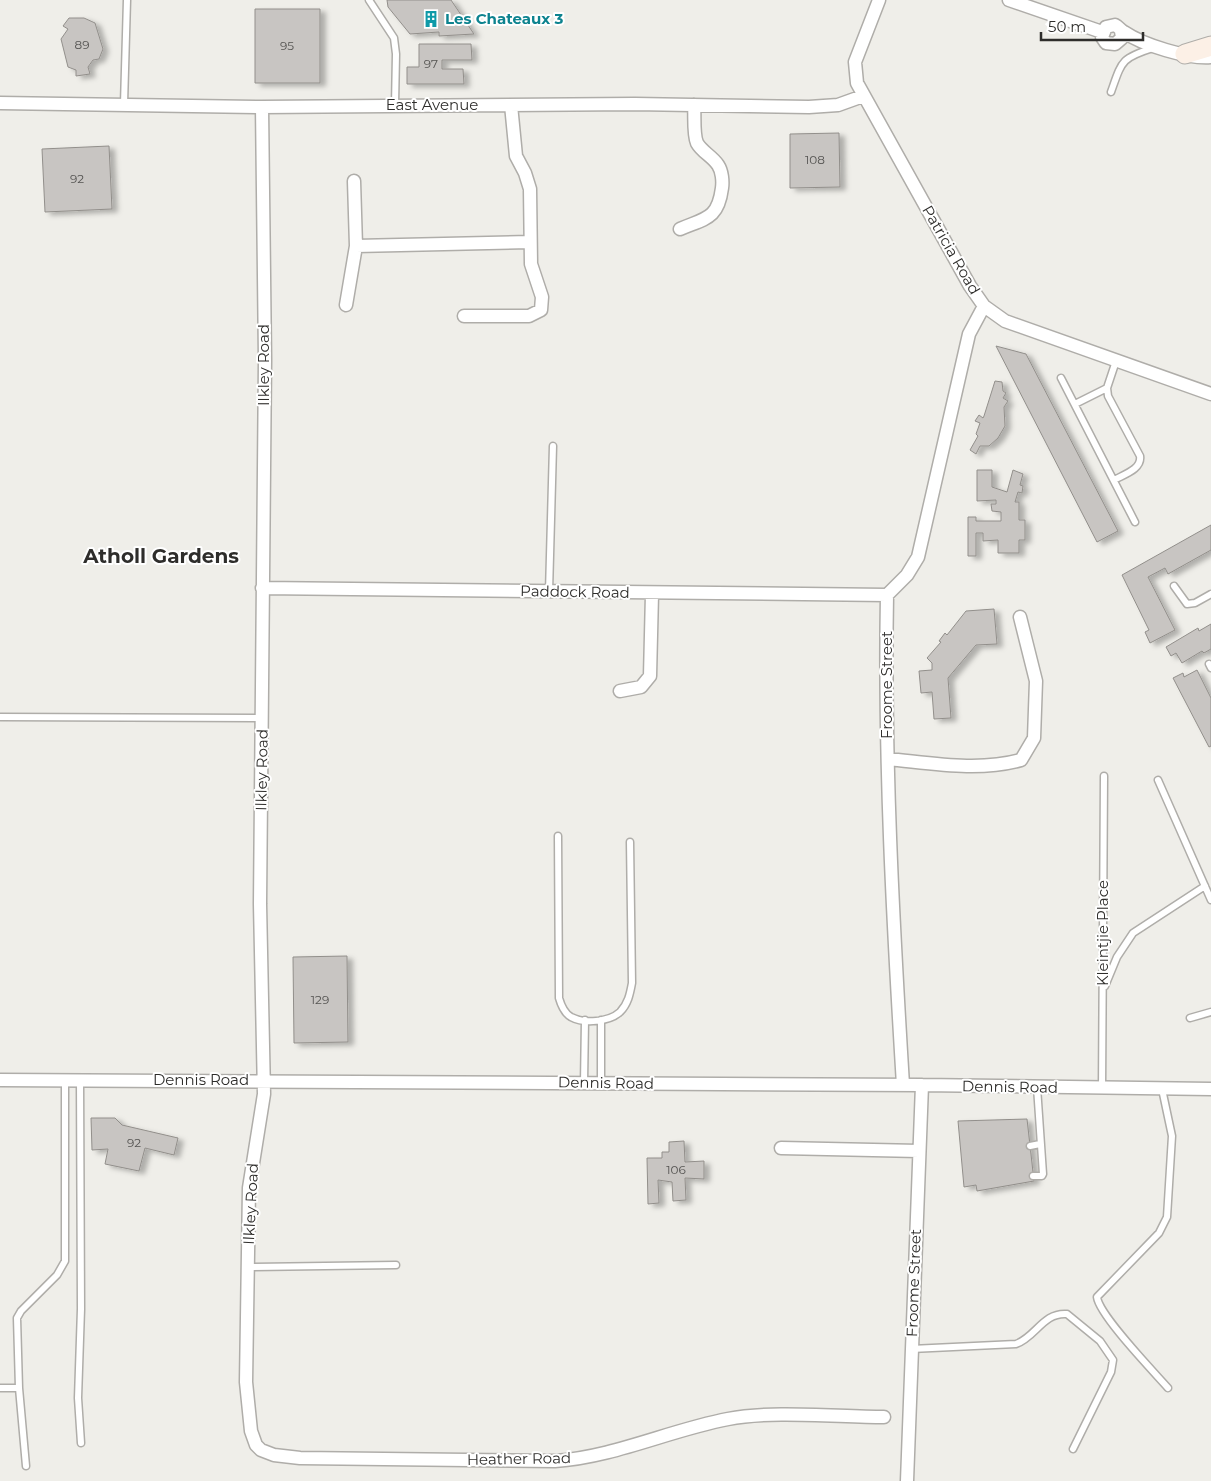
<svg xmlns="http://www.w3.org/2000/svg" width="1211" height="1481" font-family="Montserrat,sans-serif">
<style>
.building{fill:#c8c5c2;stroke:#928f8b;filter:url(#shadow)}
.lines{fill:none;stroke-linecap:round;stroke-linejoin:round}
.lane-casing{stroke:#afada9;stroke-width:9}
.street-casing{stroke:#afada9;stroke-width:15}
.secondary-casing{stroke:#afada9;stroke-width:21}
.lane{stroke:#fff;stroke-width:6}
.street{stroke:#fff;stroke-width:12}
.secondary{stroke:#fcf0e6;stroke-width:19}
.labels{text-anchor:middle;stroke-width:4;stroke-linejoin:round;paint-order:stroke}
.number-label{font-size:12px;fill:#545351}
.culture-label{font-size:15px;font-weight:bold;fill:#0d838f;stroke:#fff;text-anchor:start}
.street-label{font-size:15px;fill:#2e2d2b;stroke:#fff}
.district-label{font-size:20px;font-weight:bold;fill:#2e2d2b;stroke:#fff}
</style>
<defs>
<filter id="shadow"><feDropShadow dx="5.5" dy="3" stdDeviation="2.5" flood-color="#0004"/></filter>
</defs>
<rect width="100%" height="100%" fill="#efeee9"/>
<path class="building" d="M 387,0 L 451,0 L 474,34 L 439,36 L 439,32 L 410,34 L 388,7 Z
M 255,9 L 320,9 L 320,83 L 255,83 Z
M 69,18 L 84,18 L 95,23 L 103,49 L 99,59 L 93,60 L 88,67 L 90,74 L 76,76 L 76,70 L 68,67 L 61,39 L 68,29 L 63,26 Z
M 419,44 L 471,44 L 472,60 L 442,60 L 442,69 L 463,69 L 464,84 L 407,84 L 407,67 L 419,67 Z
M 839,133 L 840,187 L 790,188 L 790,134 Z
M 109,146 L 112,209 L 45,212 L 42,149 Z
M 996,346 L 1026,354 L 1118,531 L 1097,542 Z
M 995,381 L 1002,382 L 1003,391 L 1006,393 L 1003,398 L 1008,401 L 1004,407 L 1005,426 L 998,438 L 989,446 L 980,446 L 976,454 L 970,450 L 978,436 L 976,434 L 980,423 L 975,421 L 979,415 L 983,418 L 984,416 Z
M 977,470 L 992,470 L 992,487 L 1007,492 L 1013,470 L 1023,474 L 1020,485 L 1023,486 L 1022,493 L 1018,492 L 1015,502 L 1019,502 L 1019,520 L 1025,520 L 1025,540 L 1019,540 L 1019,553 L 998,553 L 998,540 L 983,541 L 983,533 L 976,533 L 976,556 L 968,556 L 968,517 L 976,517 L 976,521 L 1001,521 L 1001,512 L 992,511 L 991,504 L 996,504 L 996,500 L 977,501 Z
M 1211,525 L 1211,550 L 1168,574 L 1165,568 L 1148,577 L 1175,630 L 1150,643 L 1145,632 L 1149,630 L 1122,575 Z
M 994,609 L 997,644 L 976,645 L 948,678 L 951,718 L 934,719 L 932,692 L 921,693 L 919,671 L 932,670 L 932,663 L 927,658 L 941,642 L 939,641 L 945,633 L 947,635 L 966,611 Z
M 1211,624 L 1211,649 L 1204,653 L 1202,651 L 1182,663 L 1176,653 L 1171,656 L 1166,647 L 1198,628 L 1199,631 Z
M 1197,670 L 1211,698 L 1211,746 L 1209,747 L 1173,678 L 1183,673 L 1184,677 Z
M 347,956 L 348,1042 L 294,1043 L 293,957 Z
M 91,1118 L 115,1118 L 122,1125 L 178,1138 L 174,1155 L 145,1148 L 139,1171 L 105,1164 L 108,1149 L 92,1150 Z
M 1027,1119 L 1034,1181 L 977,1191 L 976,1185 L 964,1187 L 958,1121 Z
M 684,1141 L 685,1162 L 704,1161 L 704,1179 L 685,1178 L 686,1200 L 673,1201 L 672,1182 L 658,1180 L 659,1203 L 648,1204 L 647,1158 L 662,1158 L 662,1152 L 669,1152 L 669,1142 Z"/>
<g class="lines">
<g class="lane-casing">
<path id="lane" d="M 369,0 L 394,38 L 396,54 L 395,105
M 1111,92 C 1122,61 1121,58 1153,48
M 124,104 L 127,0
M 1061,378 L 1135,522
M 1075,404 L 1107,388
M 1114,480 C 1125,474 1142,469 1140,456 L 1108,396 L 1107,388 L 1116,361
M 1174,586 L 1187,604 L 1195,603 L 1211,594
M 549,592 L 553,446
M 1209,664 L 1211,668
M 0,717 L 263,718
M 1158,780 L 1211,900
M 558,836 L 559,998 C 561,1005 564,1013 571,1017 C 584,1024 609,1022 620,1012 C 628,1004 630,994 632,983 L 630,842
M 1105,986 L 1117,957 L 1133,933 L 1205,886
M 1190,1018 L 1211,1012
M 80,1080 L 81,1309 L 78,1398 L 81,1443
M 584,1083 L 585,1020
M 601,1083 L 601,1020
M 1102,1089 L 1104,776
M 1162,1089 L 1172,1136 L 1167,1217 L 1159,1233 L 1097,1297 C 1099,1315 1153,1371 1168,1388
M 1030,1146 L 1040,1144
M 1033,1176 L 1042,1176 L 1043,1174 L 1037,1087
M 249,1267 L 396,1265
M 911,1349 L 1016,1344 C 1036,1337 1043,1312 1067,1314 L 1100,1341 L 1113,1360 L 1111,1372 L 1073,1449
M 0,1388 L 19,1388
M 26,1466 L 19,1388 L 17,1318 L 21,1311 L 57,1275 L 65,1261 L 65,1080"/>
</g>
<g class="street-casing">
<path id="street" d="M 879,0 L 855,62 L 857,83 L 970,286 L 984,306 L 1005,321 L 1211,394
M 1009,0 L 1102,32
M 1121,31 L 1122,38 L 1115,44 L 1106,43 L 1102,37 L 1106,27 L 1115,25 C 1119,27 1120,30 1124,32 C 1143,45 1188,59 1211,57
M 0,103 L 262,107 L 635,104 L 809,107 L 838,105 L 863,96
M 262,107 L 265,360 L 260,904 L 264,1094 L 249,1188 L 246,1382 L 251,1431 L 256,1445 L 261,1450 L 274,1455 L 300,1458 L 555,1461 C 614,1457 670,1430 728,1419 C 773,1410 837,1417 884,1417
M 680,229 C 706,218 718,219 722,188 C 723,181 722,171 718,165 C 712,156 702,152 697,143 C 693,134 695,116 694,105
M 356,246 L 529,242
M 346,305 L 356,246 L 354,181
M 464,316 L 529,316 L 541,310 L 542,297 L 531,264 L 530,189 L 525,173 L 516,156 L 511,105
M 262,588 L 887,595
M 620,691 L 641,687 L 650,676 L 652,594
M 888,759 C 931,763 978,772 1021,760 L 1034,738 L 1036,681 L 1020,617
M 0,1080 L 922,1085 L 1211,1089
M 903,1085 C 893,922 884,759 887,595 L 907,575 L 918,557 L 969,334 L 984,306
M 781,1148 L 919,1151
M 907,1481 L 922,1085"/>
</g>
<g class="secondary-casing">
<path id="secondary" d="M 1185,54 L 1211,46"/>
</g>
<use href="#lane" class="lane"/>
<use href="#street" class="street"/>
<use href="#secondary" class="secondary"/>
</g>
<defs>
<g id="building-bare" transform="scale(1.35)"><path d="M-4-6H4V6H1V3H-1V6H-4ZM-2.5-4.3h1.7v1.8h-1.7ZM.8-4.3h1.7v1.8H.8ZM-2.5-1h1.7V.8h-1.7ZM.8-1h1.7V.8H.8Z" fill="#0f9aa8" stroke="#fff" stroke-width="2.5" paint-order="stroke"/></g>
</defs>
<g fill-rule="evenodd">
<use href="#building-bare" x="431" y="19"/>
</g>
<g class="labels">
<g class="number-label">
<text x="82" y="49">89</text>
<text x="287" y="50">95</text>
<text x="431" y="68">97</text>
<text x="815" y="164">108</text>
<text x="77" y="183">92</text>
<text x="320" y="1004">129</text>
<text x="134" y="1147">92</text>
<text x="676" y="1174">106</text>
</g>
<g class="culture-label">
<text x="445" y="24">Les Chateaux 3</text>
</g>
<g class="street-label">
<text x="432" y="110">East Avenue</text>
<text transform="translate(951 250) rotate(60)" y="5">Patricia Road</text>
<text transform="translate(264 365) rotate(-90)" y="5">Ilkley Road</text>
<text transform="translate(575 592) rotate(1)" y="5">Paddock Road</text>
<text transform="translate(887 685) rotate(-90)" y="5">Froome Street</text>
<text transform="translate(262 770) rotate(-89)" y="5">Ilkley Road</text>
<text transform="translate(1103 933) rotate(-90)" y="5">Kleintjie Place</text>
<text x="201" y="1085">Dennis Road</text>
<text transform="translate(606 1083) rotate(1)" y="5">Dennis Road</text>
<text transform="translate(1010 1087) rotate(1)" y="5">Dennis Road</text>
<text transform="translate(251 1204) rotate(-87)" y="5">Ilkley Road</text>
<text transform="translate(914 1283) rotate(-88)" y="5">Froome Street</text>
<text transform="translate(519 1459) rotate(-1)" y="5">Heather Road</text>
</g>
<g class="district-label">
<text x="161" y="563">Atholl Gardens</text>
</g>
</g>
<path d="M1041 32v8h102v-8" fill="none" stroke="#2e2d2b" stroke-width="2.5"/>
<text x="1048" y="32" font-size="15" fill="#2e2d2b" stroke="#ffffff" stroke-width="4" paint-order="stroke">50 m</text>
</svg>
